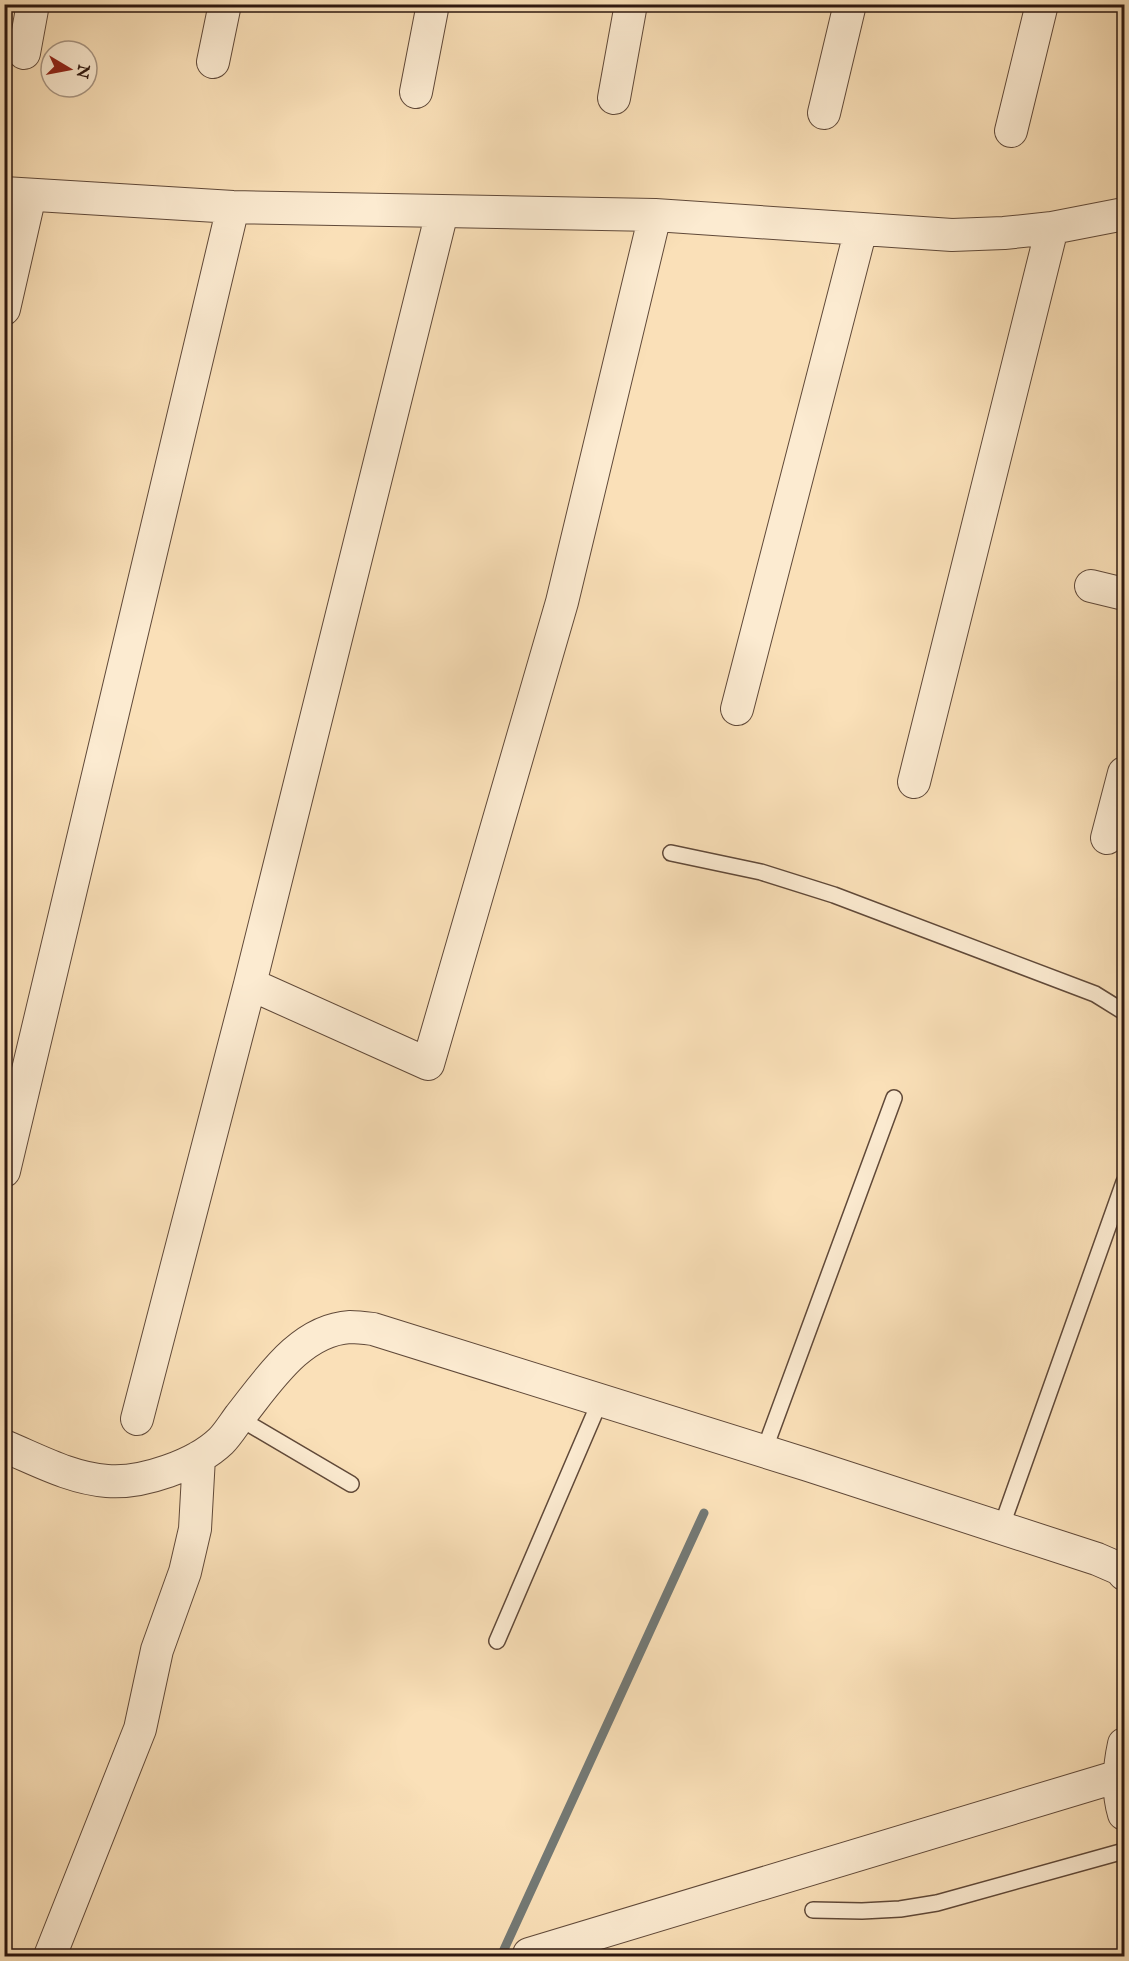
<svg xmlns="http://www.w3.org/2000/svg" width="1129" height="1961" font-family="'IM FELL English',serif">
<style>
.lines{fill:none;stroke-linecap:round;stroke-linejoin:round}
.stream{stroke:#737975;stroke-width:9}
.service-casing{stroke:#604939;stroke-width:18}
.minor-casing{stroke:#604939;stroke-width:34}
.service{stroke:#fcebd1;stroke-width:15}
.minor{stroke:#fcebd1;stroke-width:32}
</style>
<rect width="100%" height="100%" fill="#fae0b8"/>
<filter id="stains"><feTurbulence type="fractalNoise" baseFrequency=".00333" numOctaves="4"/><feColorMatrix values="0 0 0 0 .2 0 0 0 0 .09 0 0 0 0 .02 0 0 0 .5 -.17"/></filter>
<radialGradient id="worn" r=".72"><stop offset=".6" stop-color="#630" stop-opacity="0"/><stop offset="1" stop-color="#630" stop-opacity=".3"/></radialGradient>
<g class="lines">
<path class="stream" d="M 501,1956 L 704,1513"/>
<g class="service-casing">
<path id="service" d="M 671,853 L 761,872 L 834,895 L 1095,994 L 1124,1012
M 239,1418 L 351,1484
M 764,1451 L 894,1098
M 1001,1528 L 1124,1182
M 497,1641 L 600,1401
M 813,1910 L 862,1911 L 900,1909 L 937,1903 L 1124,1851"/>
</g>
<g class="minor-casing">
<path id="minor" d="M 24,53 L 33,4
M 213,62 L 225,4
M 416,92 L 433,4
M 614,98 L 631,4
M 824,113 L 850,4
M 1011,131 L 1042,4
M 4,193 L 233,207 L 655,215 L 952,235 L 1004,233 L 1052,228 L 1124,214
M 4,309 L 30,195
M 1091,586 L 1124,594
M 737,709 L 861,229
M 914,782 L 1052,228
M 1107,838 L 1124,773
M 250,984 L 428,1064 L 562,602 L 655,215
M 4,1171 L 233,207
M 137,1419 L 250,984 L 442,212
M 4,1446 C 38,1460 70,1478 107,1481 C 142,1484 196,1465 221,1441 C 228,1434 234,1424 240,1416 C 268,1381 300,1330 350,1327 C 357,1327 365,1328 373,1329 L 808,1465 L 1097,1559 L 1120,1569 L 1124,1574
M 1124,1744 C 1119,1767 1117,1791 1124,1814
M 529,1954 L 1119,1776
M 50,1956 L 140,1729 L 157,1650 L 185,1572 L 195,1529 L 199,1457"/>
</g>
<use href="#service" class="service"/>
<use href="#minor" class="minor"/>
</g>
<rect width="1129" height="1961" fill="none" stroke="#fae0b8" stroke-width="24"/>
<rect x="6" y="6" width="1117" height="1949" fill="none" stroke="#2d170f" stroke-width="3"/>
<rect x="12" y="12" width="1105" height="1937" fill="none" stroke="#2d170f" stroke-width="1.5"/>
<g transform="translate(69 69) rotate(100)"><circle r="28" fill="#fcebd1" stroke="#a99683" stroke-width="1.5"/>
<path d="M0-4.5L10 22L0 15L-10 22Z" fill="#8f2418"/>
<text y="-9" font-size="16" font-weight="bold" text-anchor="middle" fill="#2d170f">N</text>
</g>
<rect width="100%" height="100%" filter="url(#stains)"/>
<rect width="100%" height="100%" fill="url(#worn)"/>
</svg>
